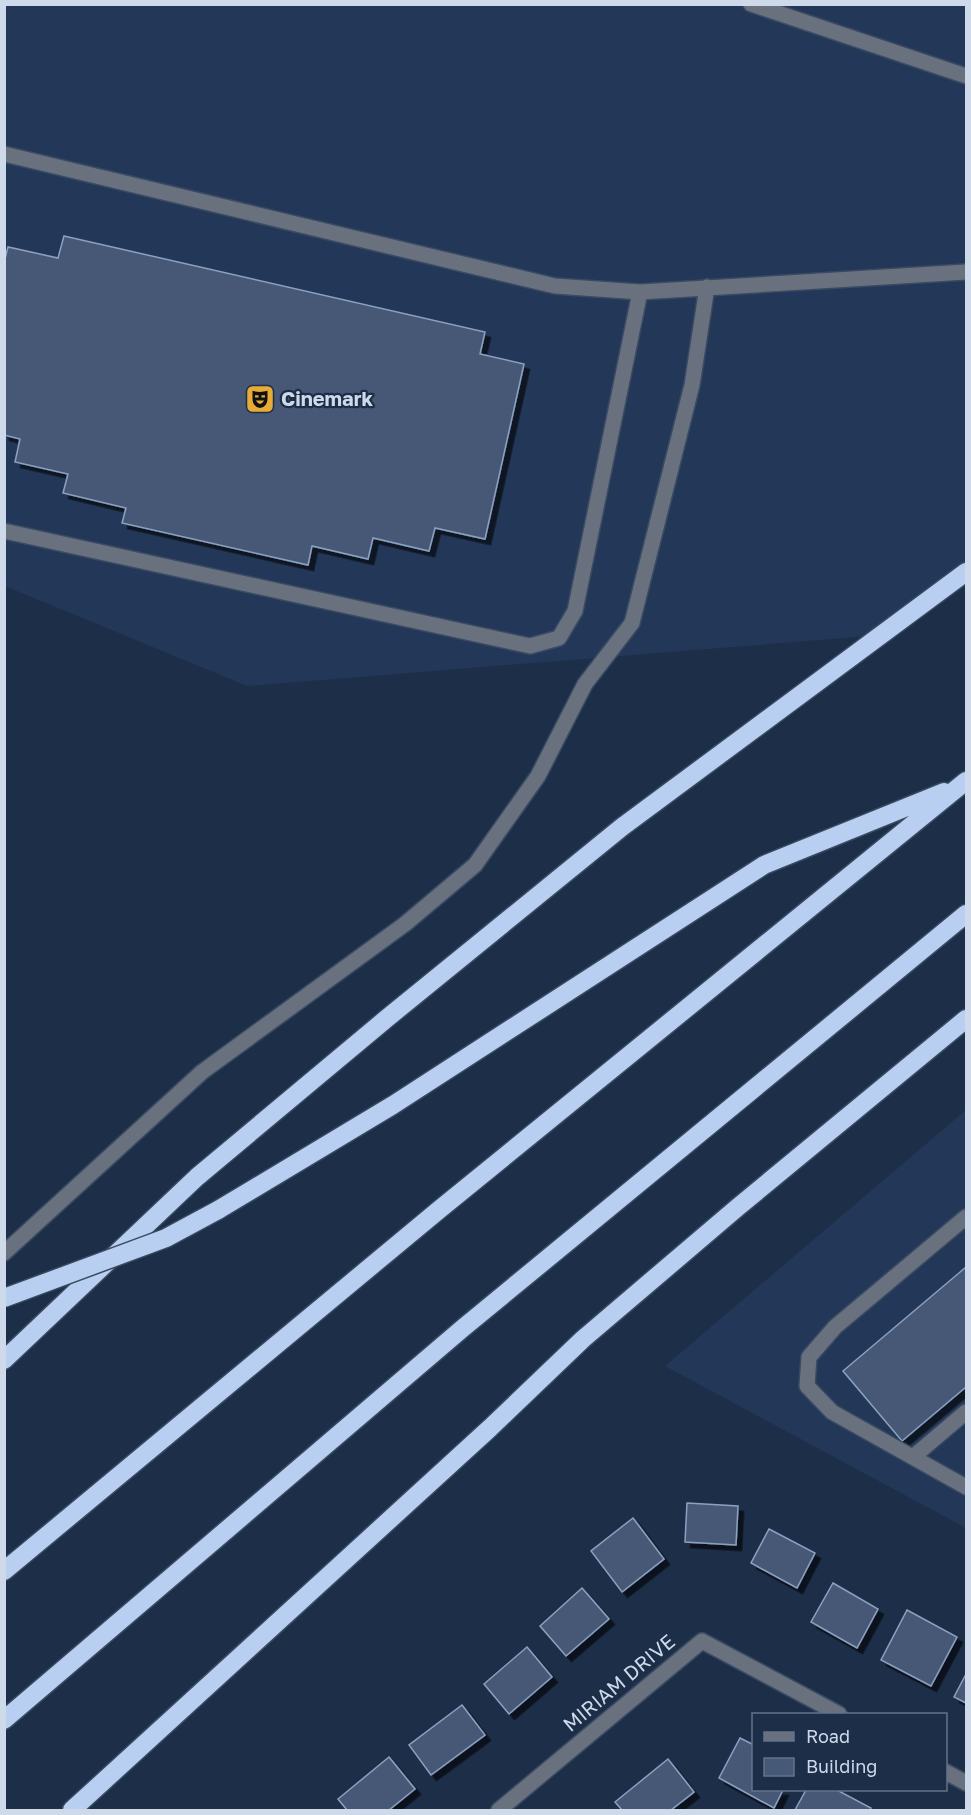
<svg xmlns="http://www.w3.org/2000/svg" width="971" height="1815" font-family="'Golos Text',sans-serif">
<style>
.built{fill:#233858}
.building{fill:#465976;stroke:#8ca1c1;stroke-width:1.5;filter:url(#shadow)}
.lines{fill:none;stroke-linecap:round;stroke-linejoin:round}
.minor-casing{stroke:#394a62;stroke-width:18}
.highway-casing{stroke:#394a62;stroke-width:21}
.minor{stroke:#69717f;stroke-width:15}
.highway{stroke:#b9cff1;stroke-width:18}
.highway-bridge-casing{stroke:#394a62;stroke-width:21;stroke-linecap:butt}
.highway-bridge{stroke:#b9cff1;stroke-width:18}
.labels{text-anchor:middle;stroke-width:4.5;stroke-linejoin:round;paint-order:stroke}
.poi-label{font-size:20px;font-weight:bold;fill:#cedaea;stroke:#1d2e48;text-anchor:start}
.street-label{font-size:20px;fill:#cedaea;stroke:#1d2e48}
</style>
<defs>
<filter id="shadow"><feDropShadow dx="5.5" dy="5.5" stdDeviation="0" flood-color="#0009"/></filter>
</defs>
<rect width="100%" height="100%" fill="#1d2e48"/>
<path class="built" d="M 4,5 L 966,5 L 966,572 L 881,635 L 247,686 L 5,586 Z
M 966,1110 L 966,1528 L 665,1366 Z"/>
<path class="building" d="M 64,236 L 485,332 L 480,354 L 524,364 L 485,539 L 435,528 L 429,551 L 373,538 L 368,559 L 312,546 L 308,565 L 122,523 L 126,508 L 63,493 L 68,474 L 15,462 L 20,439 L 4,435 L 4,263 L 8,247 L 58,258 Z
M 966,1267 L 966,1387 L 902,1441 L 843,1371 Z
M 687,1503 L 738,1506 L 736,1545 L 685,1542 Z
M 633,1518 L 664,1559 L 622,1592 L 591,1551 Z
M 769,1529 L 815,1553 L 797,1588 L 751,1563 Z
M 833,1583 L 878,1609 L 857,1648 L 811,1622 Z
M 582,1588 L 609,1619 L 566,1656 L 540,1626 Z
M 907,1610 L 957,1637 L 931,1686 L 881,1660 Z
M 527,1647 L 552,1677 L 509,1714 L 484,1684 Z
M 966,1674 L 966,1703 L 954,1697 Z
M 462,1705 L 485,1735 L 431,1775 L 409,1745 Z
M 740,1738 L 754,1745 L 754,1790 L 783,1790 L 774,1808 L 719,1778 Z
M 389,1757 L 415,1789 L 389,1810 L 347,1810 L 338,1799 Z
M 668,1759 L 694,1792 L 671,1810 L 622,1810 L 615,1802 Z
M 806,1790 L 837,1790 L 871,1808 L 870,1810 L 795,1810 Z"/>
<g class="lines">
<g class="minor-casing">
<path id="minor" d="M 751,4 L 966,76
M 4,154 L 555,286 L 640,292 L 966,272
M 4,531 L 530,646 L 559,638 L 575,611 L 640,292
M 966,1217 L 835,1327 L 809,1357 L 807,1386 L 832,1412 L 966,1487
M 4,1253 L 202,1072 L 405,924 L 475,865 L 538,776 L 585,684 L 632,623 L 692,385 L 707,287
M 913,1457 L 966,1412
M 946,1772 L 966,1783
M 499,1810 L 702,1641 L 839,1714"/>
</g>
<g class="highway-casing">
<path id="highway" d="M 218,1210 L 393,1105 L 764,865 L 944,792
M 4,1360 L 197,1177 L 386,1019 L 622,827 L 966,572
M 4,1571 L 440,1209 L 966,781
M 4,1720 L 463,1328 L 966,914
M 72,1810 L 490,1428 L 583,1339 L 738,1207 L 966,1019"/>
</g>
<use href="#minor" class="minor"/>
<use href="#highway" class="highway"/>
<g class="highway-bridge-casing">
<path id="highway-bridge" d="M 4,1298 L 166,1238 L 218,1210"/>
</g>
<use href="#highway-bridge" class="highway-bridge"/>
</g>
<defs>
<g id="theatre-square" transform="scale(1.5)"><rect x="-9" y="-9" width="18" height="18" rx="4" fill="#e9ab38" stroke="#1d2e48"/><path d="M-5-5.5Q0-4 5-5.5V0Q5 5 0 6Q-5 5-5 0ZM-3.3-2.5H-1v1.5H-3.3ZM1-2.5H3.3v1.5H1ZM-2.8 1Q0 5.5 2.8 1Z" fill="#111"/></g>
</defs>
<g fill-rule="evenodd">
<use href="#theatre-square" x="260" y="399"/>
</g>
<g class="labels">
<g class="poi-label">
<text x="281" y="406">Cinemark</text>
</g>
<g class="street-label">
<text transform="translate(619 1683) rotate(-40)" y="7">MIRIAM DRIVE</text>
</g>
</g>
<rect width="971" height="1815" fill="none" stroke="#cedaea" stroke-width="12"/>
<rect x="752" y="1713" width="195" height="78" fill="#1d2e48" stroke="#647389" stroke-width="1.5"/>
<rect x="764" y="1732" width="30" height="9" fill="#69717f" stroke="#647389" stroke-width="1.5"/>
<text x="806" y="1743" font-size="18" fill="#cedaea">Road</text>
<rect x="764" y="1758" width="30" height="18" fill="#465976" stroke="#647389" stroke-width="1.5"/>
<text x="806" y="1773" font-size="18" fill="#cedaea">Building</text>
</svg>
